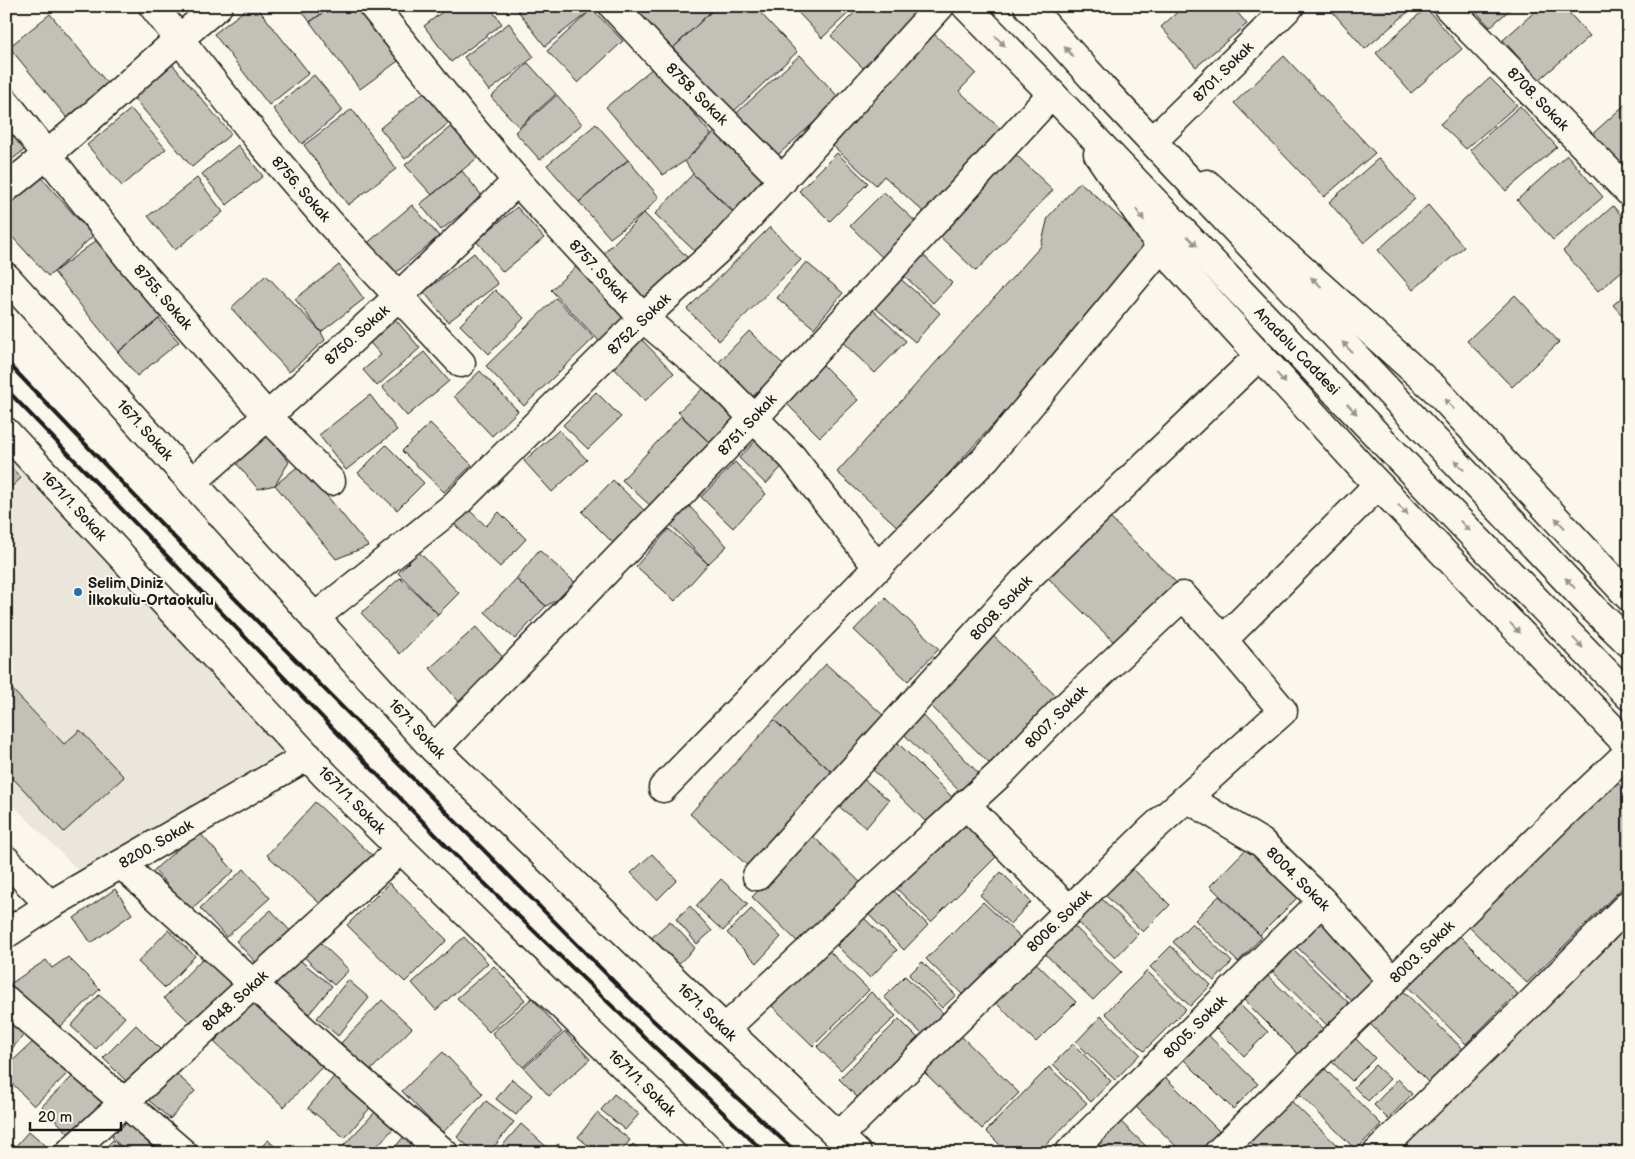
<svg xmlns="http://www.w3.org/2000/svg" width="1635" height="1159" font-family="'Balsamiq Sans',sans-serif">
<style>
.built{fill:#eae6dc}
.green{fill:#dad7ce;stroke:#7b7a75}
.building{fill:#c3c0b8;stroke:#1c1c1c}
.lines{fill:none;stroke-linecap:round;stroke-linejoin:round}
.minor-casing{stroke:#1c1c1c;stroke-width:31}
.trunk-casing{stroke:#1c1c1c;stroke-width:31}
.minor{stroke:#fbf7ec;stroke-width:28}
.trunk{stroke:#fbf7ec;stroke-width:28}
.rail{stroke:#1c1c1c;stroke-width:4}
.oneway{fill:#97948e}
.poi-dot{fill:#1f6fb2;stroke:#fbf7ec;stroke-width:2}
.labels{text-anchor:middle;stroke-width:4;stroke-linejoin:round;paint-order:stroke}
.street-label{font-size:15px;fill:#1c1c1c;stroke:#fbf7ec}
.poi-label{font-size:15px;font-weight:bold;fill:#1c1c1c;stroke:#fbf7ec;text-anchor:start}
</style>
<rect width="100%" height="100%" fill="#fbf7ec"/>
<filter id="ink" filterUnits="userSpaceOnUse"><feTurbulence type="fractalNoise" baseFrequency=".02" numOctaves="2"/><feDisplacementMap in="SourceGraphic" scale="10" xChannelSelector="R" yChannelSelector="G"/><feConvolveMatrix kernelMatrix="1 2 1 2 8 2 1 2 1" color-interpolation-filters="sRGB"/></filter>
<g filter="url(#ink)">
<path class="built" d="M 6,436 L 291,748 L 82,874 L 6,798 Z"/>
<path class="green" d="M 1629,918 L 1629,1153 L 1391,1153 Z"/>
<path class="building" d="M 250,6 L 256,6 L 309,73 L 269,105 L 214,34 Z
M 298,6 L 332,6 L 310,22 Z
M 332,6 L 368,6 L 405,56 L 360,89 L 310,22 Z
M 450,6 L 489,6 L 502,24 L 451,62 L 424,26 Z
M 524,6 L 591,6 L 592,9 L 545,46 L 518,11 Z
M 624,6 L 717,6 L 673,48 L 664,52 Z
M 717,6 L 754,6 L 797,52 L 733,112 L 673,48 Z
M 796,6 L 856,6 L 822,38 L 794,8 Z
M 861,6 L 910,6 L 918,15 L 864,69 L 831,36 Z
M 1184,6 L 1232,6 L 1247,24 L 1196,67 L 1161,27 Z
M 1333,6 L 1415,6 L 1365,49 L 1330,9 Z
M 1471,6 L 1514,6 L 1490,27 Z
M 1541,6 L 1563,6 L 1590,36 L 1539,80 L 1503,40 Z
M 1625,6 L 1629,6 L 1629,17 L 1622,9 Z
M 1426,8 L 1462,49 L 1411,93 L 1376,53 Z
M 592,9 L 623,41 L 578,83 L 547,51 Z
M 50,14 L 108,84 L 67,118 L 9,47 Z
M 509,23 L 534,57 L 489,91 L 464,57 Z
M 934,34 L 976,73 L 959,91 L 1005,133 L 928,216 L 884,176 L 876,185 L 832,145 Z
M 800,55 L 840,99 L 771,161 L 731,118 Z
M 1284,56 L 1375,153 L 1324,197 L 1234,103 Z
M 528,63 L 556,94 L 519,127 L 491,97 Z
M 172,64 L 231,134 L 192,167 L 133,97 Z
M 654,67 L 711,134 L 685,161 L 663,175 L 606,107 Z
M 314,75 L 343,110 L 302,144 L 273,109 Z
M 1490,78 L 1517,105 L 1466,149 L 1440,124 Z
M 430,87 L 455,118 L 405,159 L 380,128 Z
M 557,95 L 582,124 L 540,160 L 515,132 Z
M 1629,101 L 1629,172 L 1589,137 Z
M 1520,106 L 1557,147 L 1506,191 L 1470,150 Z
M 131,109 L 166,149 L 122,186 L 87,145 Z
M 352,109 L 396,169 L 348,205 L 304,145 Z
M 6,121 L 27,148 L 6,164 Z
M 455,123 L 482,154 L 432,195 L 405,165 Z
M 596,124 L 628,160 L 579,202 L 547,165 Z
M 721,126 L 769,176 L 733,211 L 693,174 L 685,161 Z
M 238,145 L 263,176 L 227,205 L 202,174 Z
M 1010,149 L 1053,190 L 976,271 L 933,230 Z
M 837,153 L 868,183 L 830,221 L 799,191 Z
M 1567,155 L 1603,197 L 1553,240 L 1517,200 Z
M 1379,158 L 1415,199 L 1364,243 L 1329,202 Z
M 628,160 L 659,197 L 644,213 L 610,238 L 579,202 Z
M 462,171 L 483,197 L 441,230 L 420,204 Z
M 693,174 L 738,217 L 700,256 L 655,214 Z
M 40,176 L 93,236 L 54,272 L 48,276 L 6,230 L 6,206 Z
M 197,178 L 223,212 L 175,250 L 148,216 Z
M 1080,182 L 1154,248 L 899,528 L 837,472 L 1041,246 L 1048,217 Z
M 884,192 L 918,224 L 884,259 L 850,226 Z
M 412,205 L 439,236 L 391,277 L 364,246 Z
M 1428,205 L 1464,247 L 1413,290 L 1378,250 Z
M 1613,206 L 1629,224 L 1629,265 L 1598,291 L 1563,251 Z
M 517,207 L 544,238 L 503,272 L 476,241 Z
M 644,213 L 690,260 L 648,301 L 602,255 Z
M 770,227 L 801,260 L 719,341 L 687,309 Z
M 105,234 L 165,314 L 118,352 L 54,272 Z
M 917,249 L 952,283 L 933,303 L 897,269 Z
M 474,253 L 498,284 L 448,322 L 424,292 Z
M 581,262 L 629,313 L 599,341 L 551,290 Z
M 806,262 L 843,293 L 814,328 L 777,298 Z
M 339,265 L 364,299 L 321,332 L 295,299 Z
M 266,275 L 321,332 L 325,340 L 289,372 L 231,308 Z
M 897,276 L 940,313 L 915,342 L 872,305 Z
M 495,290 L 524,318 L 489,354 L 460,325 Z
M 1629,291 L 1629,323 L 1613,305 Z
M 1515,295 L 1559,342 L 1512,387 L 1467,341 Z
M 556,298 L 594,338 L 524,406 L 486,366 Z
M 870,307 L 906,341 L 875,373 L 839,339 Z
M 389,312 L 420,348 L 377,386 L 363,370 L 381,355 L 363,335 Z
M 159,319 L 179,342 L 137,376 L 118,352 Z
M 749,331 L 789,370 L 758,402 L 718,363 Z
M 642,340 L 674,373 L 645,401 L 613,367 Z
M 424,352 L 449,381 L 407,416 L 382,387 Z
M 821,363 L 858,400 L 820,437 L 783,400 Z
M 480,371 L 518,411 L 492,436 L 454,396 Z
M 710,382 L 742,414 L 712,445 L 678,412 Z
M 596,392 L 621,417 L 588,449 L 563,425 Z
M 370,395 L 397,430 L 346,470 L 319,435 Z
M 681,416 L 712,445 L 653,508 L 622,480 Z
M 430,423 L 472,465 L 444,492 L 402,451 Z
M 559,430 L 587,460 L 552,492 L 524,461 Z
M 264,432 L 289,462 L 275,485 L 258,489 L 232,458 Z
M 760,436 L 787,461 L 766,484 L 739,458 Z
M 386,445 L 424,483 L 397,510 L 358,473 Z
M 6,462 L 21,478 L 6,492 Z
M 735,462 L 766,494 L 733,528 L 701,497 Z
M 301,464 L 368,546 L 336,559 L 275,485 Z
M 613,480 L 648,514 L 616,546 L 582,512 Z
M 689,506 L 727,546 L 708,564 L 670,524 Z
M 469,510 L 486,526 L 499,512 L 526,539 L 500,567 L 455,525 Z
M 1107,515 L 1179,585 L 1118,646 L 1047,577 Z
M 669,529 L 708,564 L 675,601 L 636,566 Z
M 539,550 L 580,587 L 546,606 L 516,579 Z
M 419,552 L 459,593 L 438,614 L 398,573 Z
M 400,578 L 438,614 L 400,654 L 361,613 Z
M 516,579 L 546,606 L 515,639 L 485,612 Z
M 885,598 L 939,649 L 908,681 L 854,630 Z
M 476,627 L 508,663 L 461,704 L 430,668 Z
M 989,632 L 1057,697 L 991,765 L 924,699 Z
M 826,664 L 883,715 L 832,772 L 774,720 Z
M 6,683 L 64,744 L 80,730 L 124,777 L 64,832 L 6,771 Z
M 919,711 L 983,778 L 964,796 L 900,730 Z
M 774,720 L 832,772 L 748,866 L 690,814 Z
M 893,738 L 957,802 L 932,828 L 867,764 Z
M 856,773 L 889,800 L 866,828 L 833,802 Z
M 1617,782 L 1629,795 L 1629,881 L 1527,983 L 1468,926 Z
M 315,802 L 376,859 L 328,911 L 267,855 Z
M 963,818 L 999,854 L 931,922 L 895,887 Z
M 198,831 L 234,871 L 190,910 L 154,870 Z
M 812,835 L 866,888 L 806,950 L 752,897 Z
M 1250,845 L 1300,895 L 1260,935 L 1210,886 Z
M 652,854 L 677,880 L 657,900 L 631,873 Z
M 1129,865 L 1170,905 L 1143,932 L 1102,892 Z
M 244,869 L 270,898 L 226,937 L 200,908 Z
M 1001,872 L 1031,902 L 1010,924 L 980,895 Z
M 721,879 L 748,904 L 723,931 L 696,906 Z
M 389,883 L 447,940 L 405,982 L 347,925 Z
M 115,889 L 132,914 L 91,943 L 74,918 Z
M 893,890 L 928,925 L 904,950 L 869,915 Z
M 1098,895 L 1138,934 L 1115,958 L 1075,919 Z
M 1219,896 L 1262,937 L 1238,962 L 1195,920 Z
M 983,902 L 1022,939 L 965,997 L 926,959 Z
M 690,906 L 712,931 L 697,944 L 676,919 Z
M 751,909 L 781,937 L 757,963 L 727,933 Z
M 271,910 L 293,934 L 258,965 L 236,941 Z
M 864,918 L 897,950 L 870,978 L 837,946 Z
M 1318,919 L 1381,980 L 1356,1005 L 1294,944 Z
M 670,921 L 695,948 L 674,968 L 648,941 Z
M 1070,922 L 1121,972 L 1093,1000 L 1042,951 Z
M 1192,923 L 1232,962 L 1214,981 L 1173,942 Z
M 168,930 L 195,956 L 165,988 L 138,962 Z
M 1458,934 L 1517,993 L 1466,1044 L 1407,986 Z
M 464,937 L 488,963 L 436,1010 L 412,983 Z
M 320,942 L 349,970 L 334,985 L 304,957 Z
M 1171,946 L 1211,985 L 1190,1006 L 1150,967 Z
M 1291,947 L 1353,1007 L 1331,1029 L 1270,969 Z
M 828,950 L 869,990 L 813,1046 L 772,1006 Z
M 205,956 L 236,984 L 195,1027 L 164,998 Z
M 68,957 L 100,989 L 59,1028 L 10,984 L 46,960 L 52,968 Z
M 297,958 L 332,986 L 309,1014 L 274,986 Z
M 1034,961 L 1076,1002 L 1036,1042 L 994,1001 Z
M 922,962 L 956,995 L 942,1008 L 909,975 Z
M 494,966 L 525,1000 L 489,1032 L 457,998 Z
M 1147,971 L 1186,1009 L 1144,1051 L 1105,1013 Z
M 1266,974 L 1326,1032 L 1301,1057 L 1242,998 Z
M 905,976 L 943,1013 L 922,1034 L 884,997 Z
M 348,980 L 369,998 L 338,1036 L 317,1018 Z
M 1401,989 L 1463,1049 L 1429,1083 L 1368,1022 Z
M 871,992 L 896,1016 L 841,1070 L 817,1047 Z
M 99,995 L 125,1017 L 96,1049 L 71,1026 Z
M 532,998 L 562,1032 L 523,1067 L 492,1033 Z
M 382,1000 L 412,1028 L 370,1071 L 341,1043 Z
M 253,1001 L 322,1067 L 284,1107 L 214,1042 Z
M 1236,1001 L 1268,1032 L 1244,1056 L 1212,1024 Z
M 14,1016 L 29,1029 L 8,1053 L 6,1052 L 6,1025 Z
M 1101,1016 L 1140,1054 L 1115,1080 L 1076,1042 Z
M 899,1019 L 918,1038 L 858,1098 L 839,1079 Z
M 136,1025 L 162,1051 L 129,1084 L 103,1058 Z
M 956,1031 L 1019,1093 L 982,1129 L 920,1068 Z
M 1204,1031 L 1258,1084 L 1233,1109 L 1180,1056 Z
M 565,1032 L 590,1059 L 549,1096 L 524,1068 Z
M 1350,1033 L 1375,1058 L 1352,1081 L 1327,1057 Z
M 36,1039 L 69,1072 L 34,1106 L 6,1077 L 6,1067 Z
M 1073,1044 L 1111,1081 L 1091,1102 L 1053,1064 Z
M 443,1052 L 483,1094 L 442,1133 L 402,1091 Z
M 1375,1065 L 1390,1079 L 1368,1101 L 1354,1087 Z
M 169,1067 L 195,1091 L 170,1119 L 144,1096 Z
M 1049,1067 L 1087,1103 L 1038,1153 L 1008,1153 L 986,1131 Z
M 1323,1067 L 1381,1124 L 1356,1150 L 1298,1093 Z
M 337,1073 L 374,1103 L 345,1138 L 308,1108 Z
M 1161,1073 L 1220,1132 L 1199,1153 L 1183,1153 L 1132,1103 Z
M 74,1075 L 102,1103 L 69,1134 L 42,1106 Z
M 512,1079 L 532,1095 L 516,1115 L 496,1099 Z
M 1398,1079 L 1412,1094 L 1388,1119 L 1374,1105 Z
M 614,1094 L 639,1114 L 625,1130 L 601,1110 Z
M 1290,1100 L 1345,1153 L 1261,1153 L 1249,1141 Z
M 486,1101 L 514,1122 L 489,1153 L 476,1153 L 457,1137 Z
M 379,1108 L 397,1125 L 370,1153 L 352,1153 L 344,1145 Z
M 597,1113 L 630,1140 L 620,1153 L 597,1153 L 578,1137 Z
M 1117,1118 L 1153,1153 L 1102,1153 L 1092,1143 Z
M 128,1121 L 155,1150 L 152,1153 L 127,1153 L 112,1137 Z
M 521,1124 L 549,1149 L 546,1153 L 496,1153 Z
M 29,1131 L 52,1151 L 50,1153 L 17,1153 L 13,1149 Z
M 406,1134 L 430,1153 L 390,1153 Z
M 113,1140 L 126,1153 L 100,1153 Z
M 268,1140 L 282,1153 L 255,1153 Z
M 558,1144 L 570,1153 L 551,1153 Z
M 633,1144 L 644,1153 L 625,1153 Z"/>
<g class="lines">
<g class="minor-casing">
<path id="minor" d="M 153,6 L 263,145 L 329,222 L 461,363
M 373,6 L 461,115 L 517,181 L 643,318 L 716,380 L 792,457 L 878,568
M 613,6 L 665,62 L 783,180
M 1447,6 L 1629,192
M 6,103 L 133,263 L 268,417 L 331,481
M 1156,138 L 1290,6
M 1098,154 L 1161,247 L 1365,471 L 1629,746
M 1207,184 L 1435,389 L 1629,597
M 6,188 C 80,131 146,65 218,6
M 6,277 L 434,749 L 725,1029 L 857,1153
M 6,432 L 326,776 L 713,1153
M 192,482 C 304,386 412,286 517,181
M 314,618 L 454,506 L 643,318 L 721,247 L 940,6
M 434,749 L 754,418 L 1052,94
M 663,788 L 863,582 L 986,458 L 1161,247
M 1187,798 L 1262,843 L 1322,901 L 1392,981
M 965,804 L 1069,910
M 6,860 L 50,905
M 121,864 L 329,1053 L 444,1153
M 757,876 L 1024,581 L 1260,355
M 6,934 L 50,905 L 308,756
M 6,1000 L 183,1153
M 725,1029 L 869,894 L 1003,771 L 1061,711 L 1183,596 L 1223,640 L 1378,485
M 839,1136 L 1150,831 L 1283,711 L 1223,640
M 69,1153 L 401,849
M 1069,1153 L 1322,901
M 1218,1153 L 1557,820 L 1629,752
M 1377,1153 L 1533,1001 L 1629,904"/>
</g>
<g class="trunk-casing">
<path id="trunk" d="M 966,6 L 1052,94 L 1433,494 L 1629,696
M 1028,6 L 1102,88 L 1595,610 L 1629,643"/>
</g>
<use href="#minor" class="minor"/>
<use href="#trunk" class="trunk"/>
<path class="rail" d="M 6,361 L 174,537 L 643,1011 L 797,1153
M 6,389 L 455,855 L 765,1153"/>
</g>
<defs><path id="oneway-solid" d="M-6-.8H1V-3.2L6.5 0L1 3.2V.8H-6Z" transform="scale(1.25)"/></defs>
<g class="oneway">
<use href="#oneway-solid" transform="translate(1000 41) rotate(45)"/>
<use href="#oneway-solid" transform="translate(1069 52) rotate(-132)"/>
<use href="#oneway-solid" transform="translate(1140 215) rotate(56)"/>
<use href="#oneway-solid" transform="translate(1192 241) rotate(46)"/>
<use href="#oneway-solid" transform="translate(1316 282) rotate(-138)"/>
<use href="#oneway-solid" transform="translate(1347 347) rotate(-133)"/>
<use href="#oneway-solid" transform="translate(1281 378) rotate(48)"/>
<use href="#oneway-solid" transform="translate(1449 404) rotate(-133)"/>
<use href="#oneway-solid" transform="translate(1352 409) rotate(46)"/>
<use href="#oneway-solid" transform="translate(1459 465) rotate(-133)"/>
<use href="#oneway-solid" transform="translate(1403 510) rotate(46)"/>
<use href="#oneway-solid" transform="translate(1560 523) rotate(-133)"/>
<use href="#oneway-solid" transform="translate(1465 526) rotate(46)"/>
<use href="#oneway-solid" transform="translate(1570 583) rotate(-133)"/>
<use href="#oneway-solid" transform="translate(1515 628) rotate(46)"/>
<use href="#oneway-solid" transform="translate(1578 643) rotate(46)"/>
</g>
</g>
<circle class="poi-dot" cx="78" cy="592" r="5"/>
<g class="labels">
<g class="street-label">
<text transform="translate(1223 72) rotate(-45)" y="5">8701. Sokak</text>
<text transform="translate(697 94) rotate(45)" y="5">8758. Sokak</text>
<text transform="translate(1538 99) rotate(46)" y="5">8708. Sokak</text>
<text transform="translate(301 189) rotate(49)" y="5">8756. Sokak</text>
<text transform="translate(599 271) rotate(47)" y="5">8757. Sokak</text>
<text transform="translate(163 297) rotate(49)" y="5">8755. Sokak</text>
<text transform="translate(639 324) rotate(-44)" y="5">8752. Sokak</text>
<text transform="translate(357 335) rotate(-42)" y="5">8750. Sokak</text>
<text transform="translate(1297 351) rotate(46)" y="5">Anadolu Caddesi</text>
<text transform="translate(747 425) rotate(-47)" y="5">8751. Sokak</text>
<text transform="translate(145 430) rotate(48)" y="5">1671. Sokak</text>
<text transform="translate(74 506) rotate(47)" y="5">1671/1. Sokak</text>
<text transform="translate(1001 608) rotate(-47)" y="5">8008. Sokak</text>
<text transform="translate(1056 717) rotate(-45)" y="5">8007. Sokak</text>
<text transform="translate(417 729) rotate(47)" y="5">1671. Sokak</text>
<text transform="translate(352 800) rotate(45)" y="5">1671/1. Sokak</text>
<text transform="translate(156 844) rotate(-30)" y="5">8200. Sokak</text>
<text transform="translate(1298 879) rotate(45)" y="5">8004. Sokak</text>
<text transform="translate(1059 921) rotate(-44)" y="5">8006. Sokak</text>
<text transform="translate(1422 952) rotate(-44)" y="5">8003. Sokak</text>
<text transform="translate(235 1001) rotate(-42)" y="5">8048. Sokak</text>
<text transform="translate(707 1012) rotate(44)" y="5">1671. Sokak</text>
<text transform="translate(1195 1027) rotate(-45)" y="5">8005. Sokak</text>
<text transform="translate(642 1083) rotate(44)" y="5">1671/1. Sokak</text>
</g>
<g class="poi-label">
<text x="88" y="588">Selim Diniz<tspan x="88" dy="17">İlkokulu-Ortaokulu</tspan></text>
</g>
</g>
<rect width="1635" height="1159" fill="none" stroke="#fbf7ec" stroke-width="25"/>
<rect x="12" y="12" width="1610" height="1134" fill="none" stroke="#1c1c1c" stroke-width="2" filter="url(#ink)"/>
<path d="M30 1122v8h91v-8" fill="none" stroke="#1c1c1c" stroke-width="2.5"/>
<text x="38" y="1122" font-size="15" fill="#1c1c1c" stroke="#fbf7ec" stroke-width="4" paint-order="stroke">20 m</text>
</svg>
